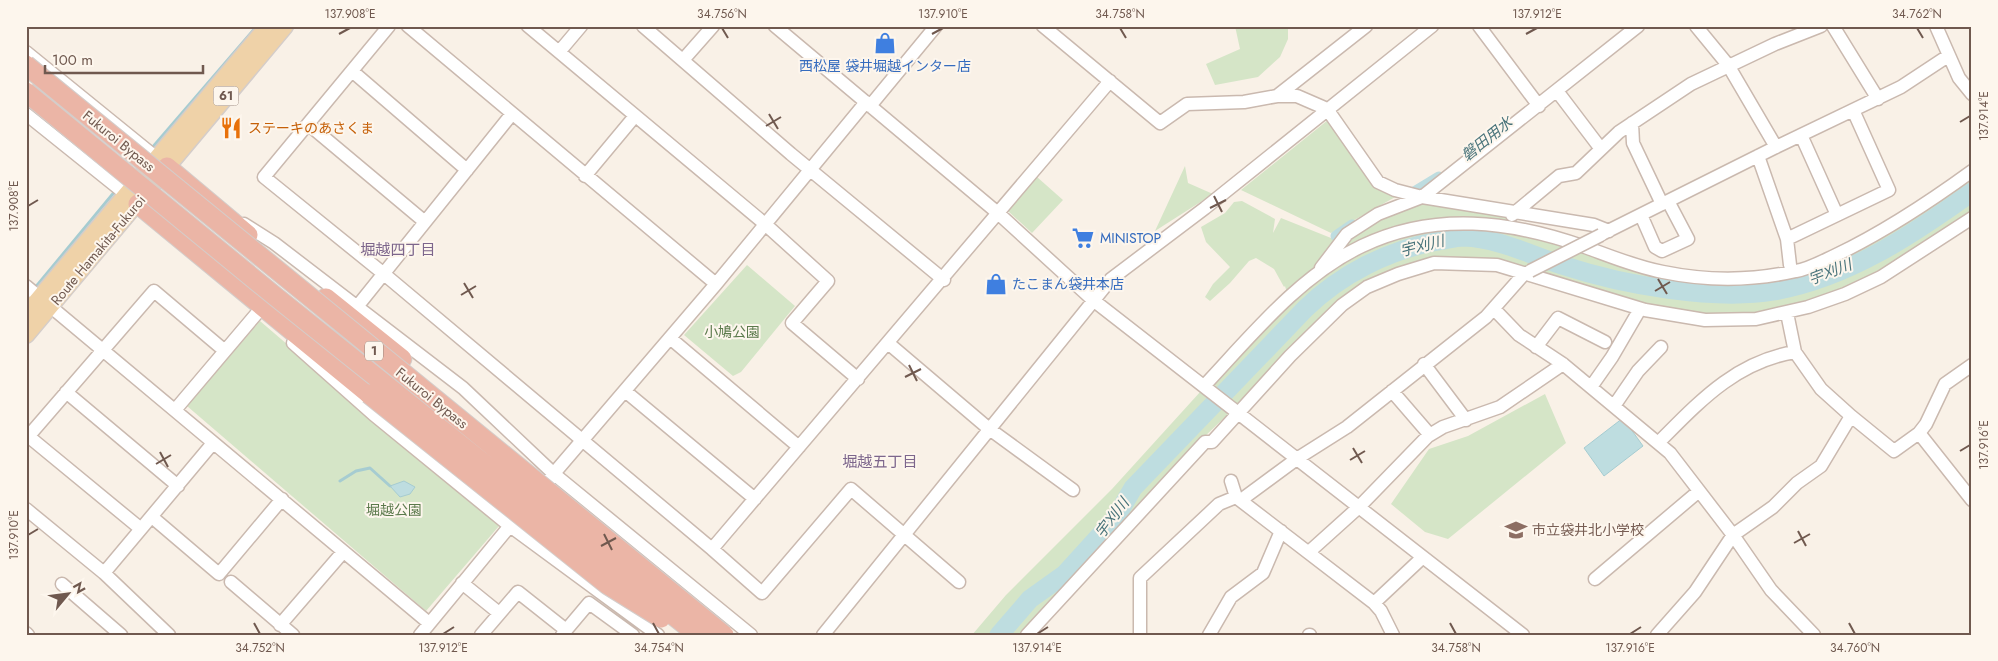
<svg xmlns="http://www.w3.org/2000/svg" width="1998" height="661" font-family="Jost,'Noto Sans JP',sans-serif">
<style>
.green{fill:#d5e5c7}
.water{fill:#bedde0;stroke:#a6ccd1}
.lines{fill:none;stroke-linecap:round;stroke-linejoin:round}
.stream{stroke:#a6ccd1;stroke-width:3}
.canal{stroke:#bedde0;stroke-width:11}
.river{stroke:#bedde0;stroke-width:19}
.minor-casing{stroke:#cab9af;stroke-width:15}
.major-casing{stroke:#d4cdca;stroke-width:19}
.highway-casing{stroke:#d4cdca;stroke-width:21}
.minor{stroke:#fff;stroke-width:12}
.major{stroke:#efd2a8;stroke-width:16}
.highway{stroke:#ebb5a6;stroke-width:19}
.minor-bridge-casing{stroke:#cab9af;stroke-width:15;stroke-linecap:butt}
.highway-bridge-casing{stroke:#d4cdca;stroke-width:21;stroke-linecap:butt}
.minor-bridge{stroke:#fff;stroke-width:12}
.highway-bridge{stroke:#ebb5a6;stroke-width:19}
.ticks{fill:none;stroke:#70594f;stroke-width:2}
.labels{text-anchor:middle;stroke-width:4;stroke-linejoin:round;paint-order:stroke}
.shield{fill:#fdf6ed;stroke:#9a887e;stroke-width:1}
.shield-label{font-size:12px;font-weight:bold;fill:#70594f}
.shop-label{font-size:14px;fill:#366cbe;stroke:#fdf6ed;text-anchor:start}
.food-label{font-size:14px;fill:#c56008;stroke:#fdf6ed;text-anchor:start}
.street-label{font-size:14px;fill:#70594f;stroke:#fdf6ed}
.park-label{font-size:14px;fill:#5b7a4c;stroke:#fdf6ed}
.education-label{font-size:14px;fill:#785e54;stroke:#fdf6ed;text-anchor:start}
.water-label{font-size:15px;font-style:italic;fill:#48737a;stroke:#fdf6ed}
.neighbourhood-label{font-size:15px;fill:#7d668c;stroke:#fdf6ed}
.neatline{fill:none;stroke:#70594f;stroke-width:2}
.ticks-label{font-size:12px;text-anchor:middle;fill:#70594f}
</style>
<rect width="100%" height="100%" fill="#f9f1e7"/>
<path class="green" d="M 1235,26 L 1288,26 L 1288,39 L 1280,57 L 1258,77 L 1215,85 L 1206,64 L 1240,49 Z
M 1328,120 L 1372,185 L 1397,196 L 1331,233 L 1241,190 Z
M 1185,166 L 1188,183 L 1213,194 L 1155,231 Z
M 1972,175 L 1972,215 L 1897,266 L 1783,313 L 1673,315 L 1497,265 L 1455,263 L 1359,289 L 1202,439 L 1024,635 L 972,635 L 1006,595 L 1112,489 L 1260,326 L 1287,293 L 1285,286 L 1284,287 L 1274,269 L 1256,258 L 1249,261 L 1230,283 L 1210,301 L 1205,297 L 1213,284 L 1230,267 L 1206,242 L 1201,227 L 1225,213 L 1234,202 L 1242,201 L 1275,219 L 1273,233 L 1281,218 L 1336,240 L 1342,239 L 1422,197 L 1511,215 L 1502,226 L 1663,272 L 1733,281 L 1795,272 Z
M 1037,177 L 1063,200 L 1032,233 L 1008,211 Z
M 747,265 L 795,306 L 741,372 L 733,376 L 684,335 Z
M 260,321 L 499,526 L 426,611 L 187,406 Z
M 1545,394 L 1566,443 L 1448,539 L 1425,532 L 1391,504 L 1429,449 L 1468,436 Z"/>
<path class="water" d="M 1623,418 L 1643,446 L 1604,476 L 1584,448 Z
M 404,481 L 415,487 L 410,494 L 400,497 L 390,486 Z"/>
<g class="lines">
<path class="stream" d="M 151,149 L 257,26
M 34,289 L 116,190
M 340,481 L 356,471 L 370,468 L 390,486"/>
<path class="canal" d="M 1406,197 L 1439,177
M 1336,236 L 1352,225"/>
<path class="river" d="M 999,635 L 1030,599 L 1065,574 L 1115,519 L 1133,488 L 1305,309 C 1341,274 1388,250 1438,241 C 1446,240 1455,237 1464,237 C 1498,238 1533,256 1565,266 C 1623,285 1714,301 1774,291 C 1848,278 1912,235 1972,192"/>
<g class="minor-casing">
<path id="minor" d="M 389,26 L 264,177 L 384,274 L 712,549 L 1110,81
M 408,26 L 716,284
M 528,26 L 765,224 L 828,281 L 792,323 L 858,379
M 643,26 L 791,154 L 944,280
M 775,26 L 999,214 L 1093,300 L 1523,635
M 1043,26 L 1160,123 L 1187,104 L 1244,102 L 1277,96 L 1297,96 L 1327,109 L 1378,182 L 1395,190 L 1422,197 L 1594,225 L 1609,231
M 1479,26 L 1539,106
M 1696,26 L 1728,65 L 1776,147
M 1833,26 L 1878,99
M 1936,26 L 1959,78 L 1972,94
M 26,52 L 164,164
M 559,52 L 581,26
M 683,60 L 713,26
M 352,71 L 467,170
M 1557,91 L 1601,149
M 1277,96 L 1366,26
M 870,106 L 936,26
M 26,114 L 132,199
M 1632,123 L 1633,143 L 1662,204
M 308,124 L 425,222
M 1801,135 L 1837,215
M 1758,156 L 1787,239 L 1790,265
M 585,176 L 635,116
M 1512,215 L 1559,176 L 1576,173 L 1619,132 L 1691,84 L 1775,44 L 1821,26
M 1641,215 L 1655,247 L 1662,251 L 1688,239 L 1668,201
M 244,224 L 274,243 L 463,388 L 554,474 L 751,635
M 1602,234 L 1776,147 L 1901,87 L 1948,56
M 1787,239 L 1889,190 L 1853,110
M 1321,268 L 1347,234 L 1378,214 L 1422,197 L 1638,26
M 26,286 L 429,623
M 356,308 L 511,115
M 1494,309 L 1519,335 L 1563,364 L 1670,453 L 1733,535 L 1771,590 L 1814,635
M 670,338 L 799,447
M 293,343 L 373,414 L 510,526 L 658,635
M 888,343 L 988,428 L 1073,490
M 1536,347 L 1558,318 L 1605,342
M 1424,364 L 1466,420
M 1204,386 C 1251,336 1299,276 1362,246 C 1435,211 1511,221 1585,247 C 1610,256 1636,267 1663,272 C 1707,281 1752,281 1796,271 C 1809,269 1823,261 1836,255 C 1884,232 1928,203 1972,171
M 1591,387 L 1612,357 L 1640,309
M 625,391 L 755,499
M 1392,391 L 1430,435
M 66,392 L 178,486
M 1614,406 L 1638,371 L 1661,347
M 175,410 L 258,312
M 1851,416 L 1894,451 L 1919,433 L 1926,424 L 1945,384 L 1972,365
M 1919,433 L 1972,500
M 28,436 L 141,529
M 26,439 L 154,291 L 225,351
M 1658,443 C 1699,402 1735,362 1795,352
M 1231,481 L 1236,497 L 1374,603 L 1381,611 L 1393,635
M 538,492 L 716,284 L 866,102
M 1241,500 L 1298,458 L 1347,427 L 1486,317 L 1524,274 L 1530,272
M 26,509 L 104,573 L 169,635
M 152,517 L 219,574 L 282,499
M 712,549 L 762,593 L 851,489 L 959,582
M 1309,552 L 1359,507 L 1428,436 L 1443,427 L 1500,407 L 1563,364
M 104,573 L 213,443
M 1595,579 L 1699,491
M 231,582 L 293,635
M 462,583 L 499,613
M 62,584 L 121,635
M 1374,603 L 1423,557
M 280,625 L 343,552
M 26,633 L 28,635
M 420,635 L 523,510
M 481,635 L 518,592 L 566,630
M 562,635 L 589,603 L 633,635
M 823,635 L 1111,279 L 1205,208 L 1432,26
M 1027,635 L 1205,442 L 1212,442 L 1290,356 L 1342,305 L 1367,287 L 1398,274 L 1434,263 L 1497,265 L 1645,310 L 1705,320 L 1756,319 L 1808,307 L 1845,294 L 1881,277 L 1972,218
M 1140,635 L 1140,578 L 1219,504 L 1236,497
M 1209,635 L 1231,597 L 1263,573 L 1281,531
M 1309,635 L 1310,635
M 1657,635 L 1695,592 L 1733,535 L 1773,507 L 1797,483 L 1821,466 L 1851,416 L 1821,389 L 1795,352 L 1787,313"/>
</g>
<g class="major-casing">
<path id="major" d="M 26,314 L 268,26
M 26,335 L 285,26"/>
</g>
<g class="highway-casing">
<path id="highway" d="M 167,167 L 248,235
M 138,204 L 369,394
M 326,298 L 402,359"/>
</g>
<use href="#minor" class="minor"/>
<use href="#major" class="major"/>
<use href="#highway" class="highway"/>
<g class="minor-bridge-casing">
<path id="minor-bridge" d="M 1530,271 L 1601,235"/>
</g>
<g class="highway-bridge-casing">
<path id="highway-bridge" d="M 26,65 L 724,635
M 26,92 L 276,297 L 698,635
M 369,394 L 608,585 L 661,618"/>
</g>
<use href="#minor-bridge" class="minor-bridge"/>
<use href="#highway-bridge" class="highway-bridge"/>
</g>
<path class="ticks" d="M 722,28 L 728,38M 1120,28 L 1126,38M 1917,28 L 1923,38M 339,34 L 350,28M 932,34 L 943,28M 1526,34 L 1537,28M 769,114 L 778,129M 1960,122 L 1970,116M 766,126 L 781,117M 1214,196 L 1222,212M 28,206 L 38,200M 1210,208 L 1226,200M 1658,279 L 1667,294M 464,283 L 473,298M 1655,291 L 1670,282M 461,295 L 476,286M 909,365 L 917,381M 905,377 L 921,369M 1353,448 L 1362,463M 1960,451 L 1970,445M 160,452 L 168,467M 1350,460 L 1365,451M 156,464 L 171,455M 1798,531 L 1806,546M 604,534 L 612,550M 28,535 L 38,529M 1794,543 L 1810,534M 601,546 L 616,538M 254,623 L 260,634M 653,623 L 659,634M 1450,623 L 1456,634M 1849,623 L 1855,634M 443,634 L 454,627M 1037,634 L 1048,627M 1630,634 L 1641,627"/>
<defs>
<g id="shop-bare" transform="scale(1.725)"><path d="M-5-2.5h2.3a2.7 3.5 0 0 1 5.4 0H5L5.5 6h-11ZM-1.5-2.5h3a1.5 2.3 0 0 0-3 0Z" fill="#3f7fe0" stroke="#fdf6ed" stroke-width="2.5" paint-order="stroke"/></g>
<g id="restaurant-bare" transform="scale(1.725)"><path d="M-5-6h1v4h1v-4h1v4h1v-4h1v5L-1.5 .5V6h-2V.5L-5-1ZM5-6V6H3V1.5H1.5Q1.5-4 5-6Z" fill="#e8710a" stroke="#fdf6ed" stroke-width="2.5" paint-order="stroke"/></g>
<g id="supermarket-bare" transform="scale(1.725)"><path d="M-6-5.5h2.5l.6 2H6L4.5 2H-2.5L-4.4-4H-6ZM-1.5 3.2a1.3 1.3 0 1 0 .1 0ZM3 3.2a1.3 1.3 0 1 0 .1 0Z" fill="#3f7fe0" stroke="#fdf6ed" stroke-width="2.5" paint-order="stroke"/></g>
<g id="school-bare" transform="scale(1.725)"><path d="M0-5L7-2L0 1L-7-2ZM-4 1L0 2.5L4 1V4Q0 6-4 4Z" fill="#8d6e63" stroke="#fdf6ed" stroke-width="2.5" paint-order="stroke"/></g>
</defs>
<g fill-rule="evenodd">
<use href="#shop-bare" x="885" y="43"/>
<use href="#restaurant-bare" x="231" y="128"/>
<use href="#supermarket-bare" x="1083" y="238"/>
<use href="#shop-bare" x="996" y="284"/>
<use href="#school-bare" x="1516" y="530"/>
</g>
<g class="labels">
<g class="shield">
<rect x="213.5" y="86.5" width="25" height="19" rx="4"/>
<rect x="365" y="341.5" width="18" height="19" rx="4"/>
</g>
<g class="shield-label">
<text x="226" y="100">61</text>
<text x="374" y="355">1</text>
</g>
<g class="shop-label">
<text x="885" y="71" text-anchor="middle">西松屋 袋井堀越インター店</text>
<text x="1100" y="243">MINISTOP</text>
<text x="1012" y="289">たこまん袋井本店</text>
</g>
<g class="food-label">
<text x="248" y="133">ステーキのあさくま</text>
</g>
<g class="street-label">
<text transform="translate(119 141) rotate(39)" y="5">Fukuroi Bypass</text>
<text transform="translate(98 250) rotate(-50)" y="5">Route Hamakita-Fukuroi</text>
<text transform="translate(432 398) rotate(39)" y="5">Fukuroi Bypass</text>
</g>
<g class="park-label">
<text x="732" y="337">小鳩公園</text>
<text x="394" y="515">堀越公園</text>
</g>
<g class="education-label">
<text x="1532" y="535">市立袋井北小学校</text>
</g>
<g class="water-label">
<text transform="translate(1487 139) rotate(-39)" y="5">磐田用水</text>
<text transform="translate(1422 246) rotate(-14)" y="5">宇刈川</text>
<text transform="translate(1830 272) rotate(-21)" y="5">宇刈川</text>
<text transform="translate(1112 518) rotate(-53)" y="5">宇刈川</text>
</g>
<g class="neighbourhood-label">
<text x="398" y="255">堀越四丁目</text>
<text x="880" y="467">堀越五丁目</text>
</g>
</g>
<rect width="1998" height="661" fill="none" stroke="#fdf6ed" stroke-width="55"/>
<g transform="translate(68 594) rotate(61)" stroke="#fdf6ed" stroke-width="4" paint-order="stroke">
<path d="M0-4L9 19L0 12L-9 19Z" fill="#70594f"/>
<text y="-8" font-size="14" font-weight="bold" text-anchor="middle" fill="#70594f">N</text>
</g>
<path d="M45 65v8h158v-8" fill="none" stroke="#70594f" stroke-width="2.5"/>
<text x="52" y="65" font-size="15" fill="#70594f" stroke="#fdf6ed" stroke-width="4" paint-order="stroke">100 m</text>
<rect x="28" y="28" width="1942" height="606" class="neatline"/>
<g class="ticks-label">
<text x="350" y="18">137.908°E</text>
<text x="722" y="18">34.756°N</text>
<text x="943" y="18">137.910°E</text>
<text x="1120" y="18">34.758°N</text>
<text x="1537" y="18">137.912°E</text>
<text x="1917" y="18">34.762°N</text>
<text transform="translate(1984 116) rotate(-90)" y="4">137.914°E</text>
<text transform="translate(14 206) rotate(-90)" y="4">137.908°E</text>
<text transform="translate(1984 445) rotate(-90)" y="4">137.916°E</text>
<text transform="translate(14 535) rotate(-90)" y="4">137.910°E</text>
<text x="260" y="652">34.752°N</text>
<text x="443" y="652">137.912°E</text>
<text x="659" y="652">34.754°N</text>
<text x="1037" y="652">137.914°E</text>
<text x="1456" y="652">34.758°N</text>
<text x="1630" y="652">137.916°E</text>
<text x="1855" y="652">34.760°N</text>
</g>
</svg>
